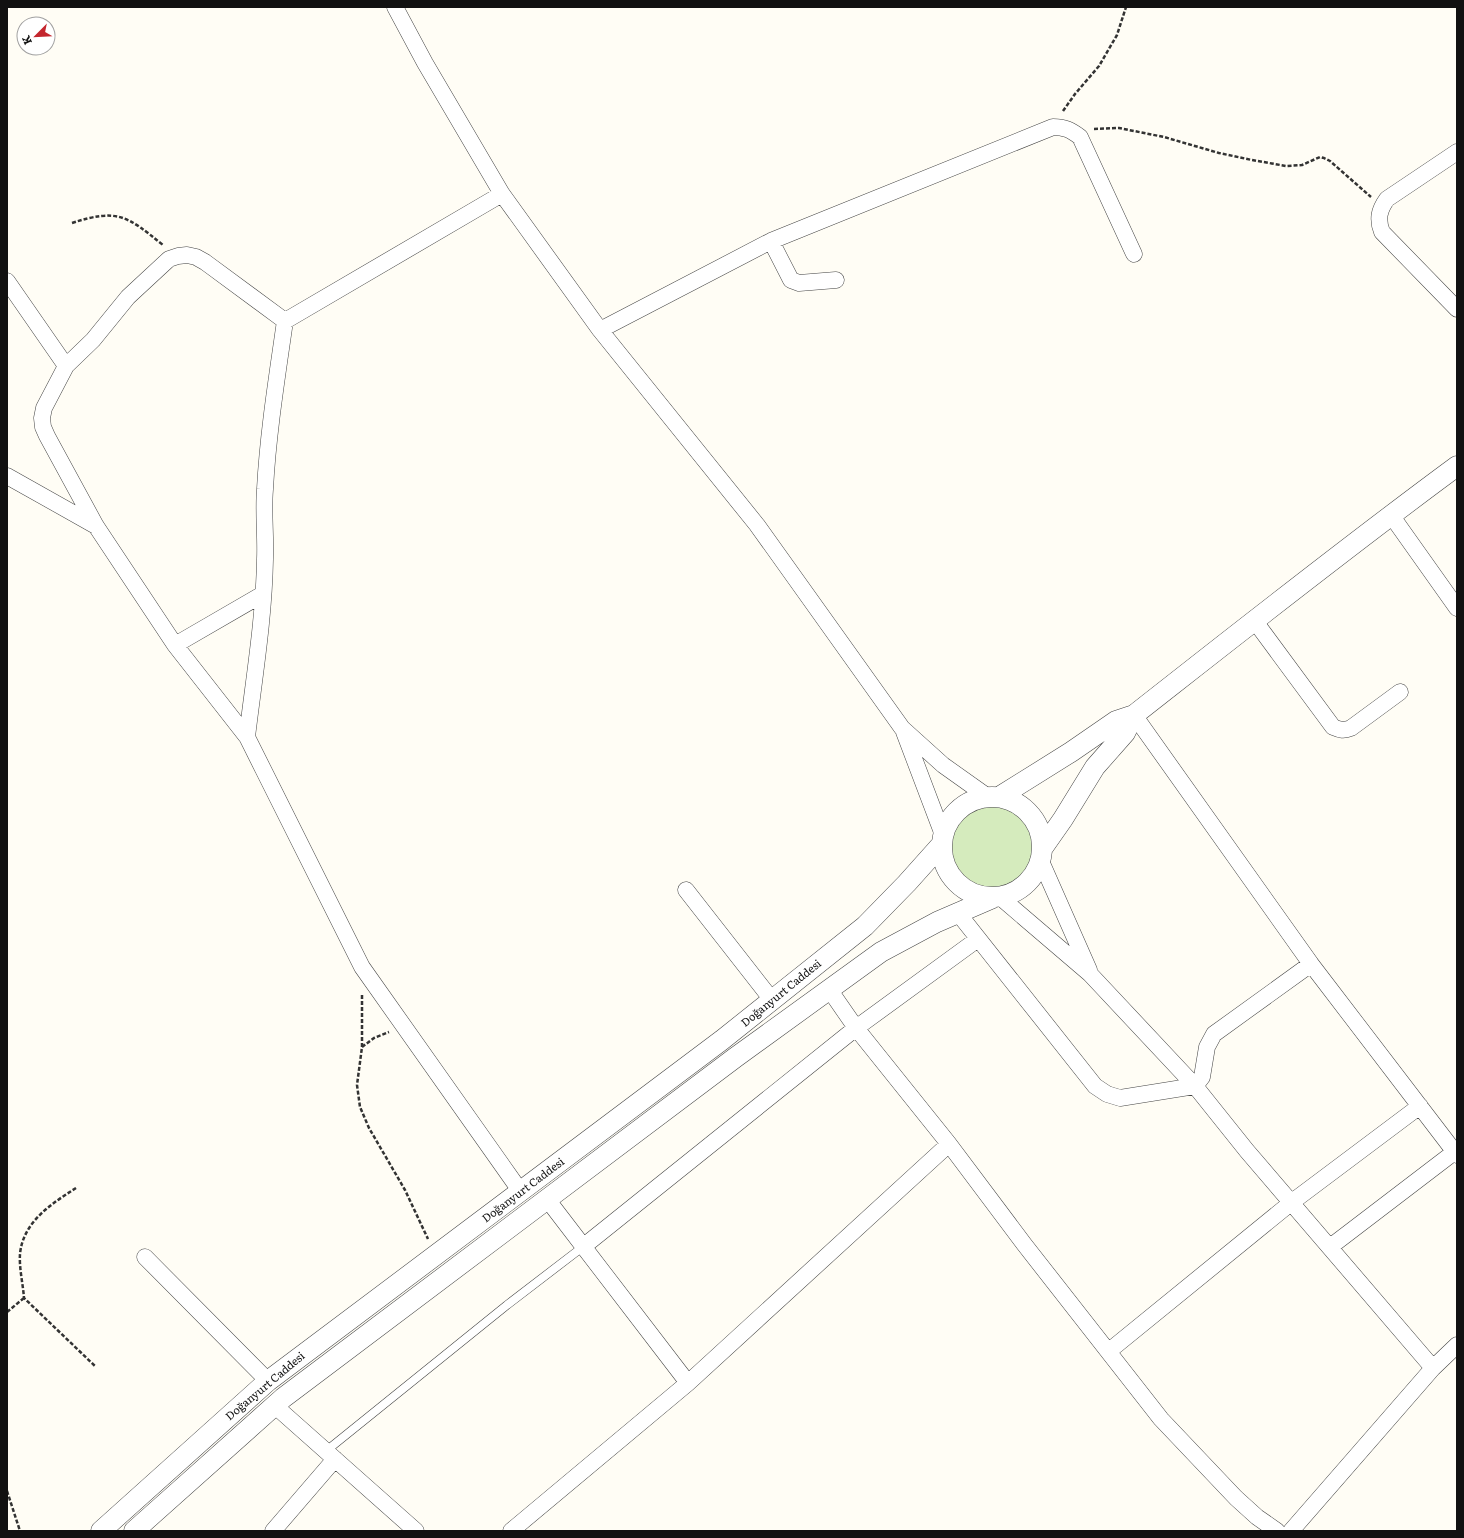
<svg xmlns="http://www.w3.org/2000/svg" width="1464" height="1538" font-family="Literata,serif">
<style>
.green{fill:#d5ebbd}
.lines{fill:none;stroke-linecap:round;stroke-linejoin:round}
.service-casing{stroke:#444;stroke-width:9}
.minor-casing{stroke:#444;stroke-width:17}
.tertiary-casing{stroke:#444;stroke-width:21}
.path{stroke:#333;stroke-width:2.5;stroke-dasharray:4 2;stroke-linecap:butt}
.service{stroke:#fff;stroke-width:8}
.minor{stroke:#fff;stroke-width:16}
.tertiary{stroke:#fff;stroke-width:20}
.labels{text-anchor:middle;stroke-width:4;stroke-linejoin:round;paint-order:stroke}
.street-label{font-size:11px;fill:#111;stroke:#fff}
</style>
<rect width="100%" height="100%" fill="#fffdf5"/>
<path class="green" d="M950 847a42 42 0 1 1 84 0a42 42 0 1 1-84 0Z"/>
<g class="lines">
<g class="service-casing">
<path id="service" d="M 326,1451 L 507,1305 L 584,1246"/>
</g>
<g class="minor-casing">
<path id="minor" d="M 395,7 L 425,63 L 502,194 L 600,330 L 757,525 L 902,728 L 943,765 L 988,797
M 1457,152 L 1387,199 C 1379,210 1377,219 1382,232 L 1457,309
M 771,241 L 791,280 L 799,283 L 836,280
M 7,281 L 66,366
M 285,321 L 205,262 L 196,257 L 187,255 L 178,256 L 169,259 L 128,297 L 93,340 L 66,366 L 44,408 L 42,418 L 43,427 L 47,436 L 96,526 L 175,645 L 247,737 L 362,967 L 521,1192
M 285,321 L 502,194
M 600,330 L 771,241 L 1053,127 C 1065,127 1071,130 1080,137 L 1134,254
M 7,476 L 96,526
M 1391,515 L 1457,608
M 1254,620 L 1333,727 C 1340,730 1344,731 1351,728 L 1400,692
M 175,645 L 263,594
M 1134,715 L 1311,964 L 1457,1155
M 904,732 L 943,835
M 247,737 C 254,678 264,619 265,559 C 266,536 263,513 265,489 C 268,433 277,377 285,321
M 1040,859 L 1089,970
M 686,890 L 772,1000
M 1000,897 L 1090,974 L 1195,1086 L 1247,1151 L 1433,1368
M 958,913 L 1095,1086 L 1107,1094 L 1120,1098 L 1195,1086 L 1202,1077 L 1207,1047 L 1214,1034 L 1311,964
M 829,989 L 856,1028 L 949,1144 L 1024,1244 L 1161,1419 L 1236,1498 L 1257,1517 L 1277,1531
M 547,1199 L 688,1383
M 584,1246 L 856,1028 L 978,939
M 1330,1247 L 1457,1150
M 145,1257 L 268,1381
M 1109,1351 L 1292,1202 L 1420,1106
M 274,1405 L 416,1531
M 273,1531 L 335,1459
M 511,1531 L 688,1383 L 949,1144
M 1291,1531 L 1433,1368 L 1457,1345"/>
</g>
<g class="tertiary-casing">
<path id="tertiary" d="M942 847a50 50 0 1 1 100 0a50 50 0 1 1-100 0Z
M 999,797 L 1071,752 L 1116,721 L 1134,715 C 1241,631 1347,547 1457,466
M 1042,849 L 1063,819 L 1095,767 L 1125,733 L 1134,715
M 101,1531 L 268,1381 L 722,1040 L 865,926 L 907,883 L 941,845
M 134,1531 L 283,1398 L 736,1057 L 881,952 L 937,922 L 995,897"/>
</g>
<path class="path" d="M 1063,111 L 1075,94 L 1099,66 L 1117,35 L 1126,7
M 1094,129 L 1119,128 L 1164,137 L 1219,153 L 1252,160 L 1286,166 L 1302,165 L 1320,157 L 1324,158 L 1330,161 L 1371,197
M 72,223 C 118,208 127,216 163,245
M 362,995 L 362,1047 L 357,1085 L 360,1107 L 369,1128 L 405,1190 L 428,1239
M 362,1047 L 374,1038 L 389,1032
M 76,1188 C 51,1204 23,1222 20,1254 C 19,1268 23,1284 24,1298 L 96,1367
M 7,1312 L 24,1298
M 7,1491 L 20,1531"/>
<use href="#service" class="service"/>
<use href="#minor" class="minor"/>
<use href="#tertiary" class="tertiary"/>
</g>
<g class="labels">
<g class="street-label">
<text transform="translate(781 993) rotate(-39)" y="4">Doğanyurt Caddesi</text>
<text transform="translate(523 1190) rotate(-37)" y="4">Doğanyurt Caddesi</text>
<text transform="translate(265 1386) rotate(-40)" y="4">Doğanyurt Caddesi</text>
</g>
</g>
<rect width="1464" height="1538" fill="none" stroke="#111111" stroke-width="16"/>
<g transform="translate(36 36) rotate(246)"><circle r="19" fill="#ffffff" stroke="#a0a0a0"/>
<path d="M0-3L7 15L0 10L-7 15Z" fill="#c4262e"/>
<text y="-6" font-size="11" font-weight="bold" text-anchor="middle" fill="#111111">K</text>
</g>
</svg>
